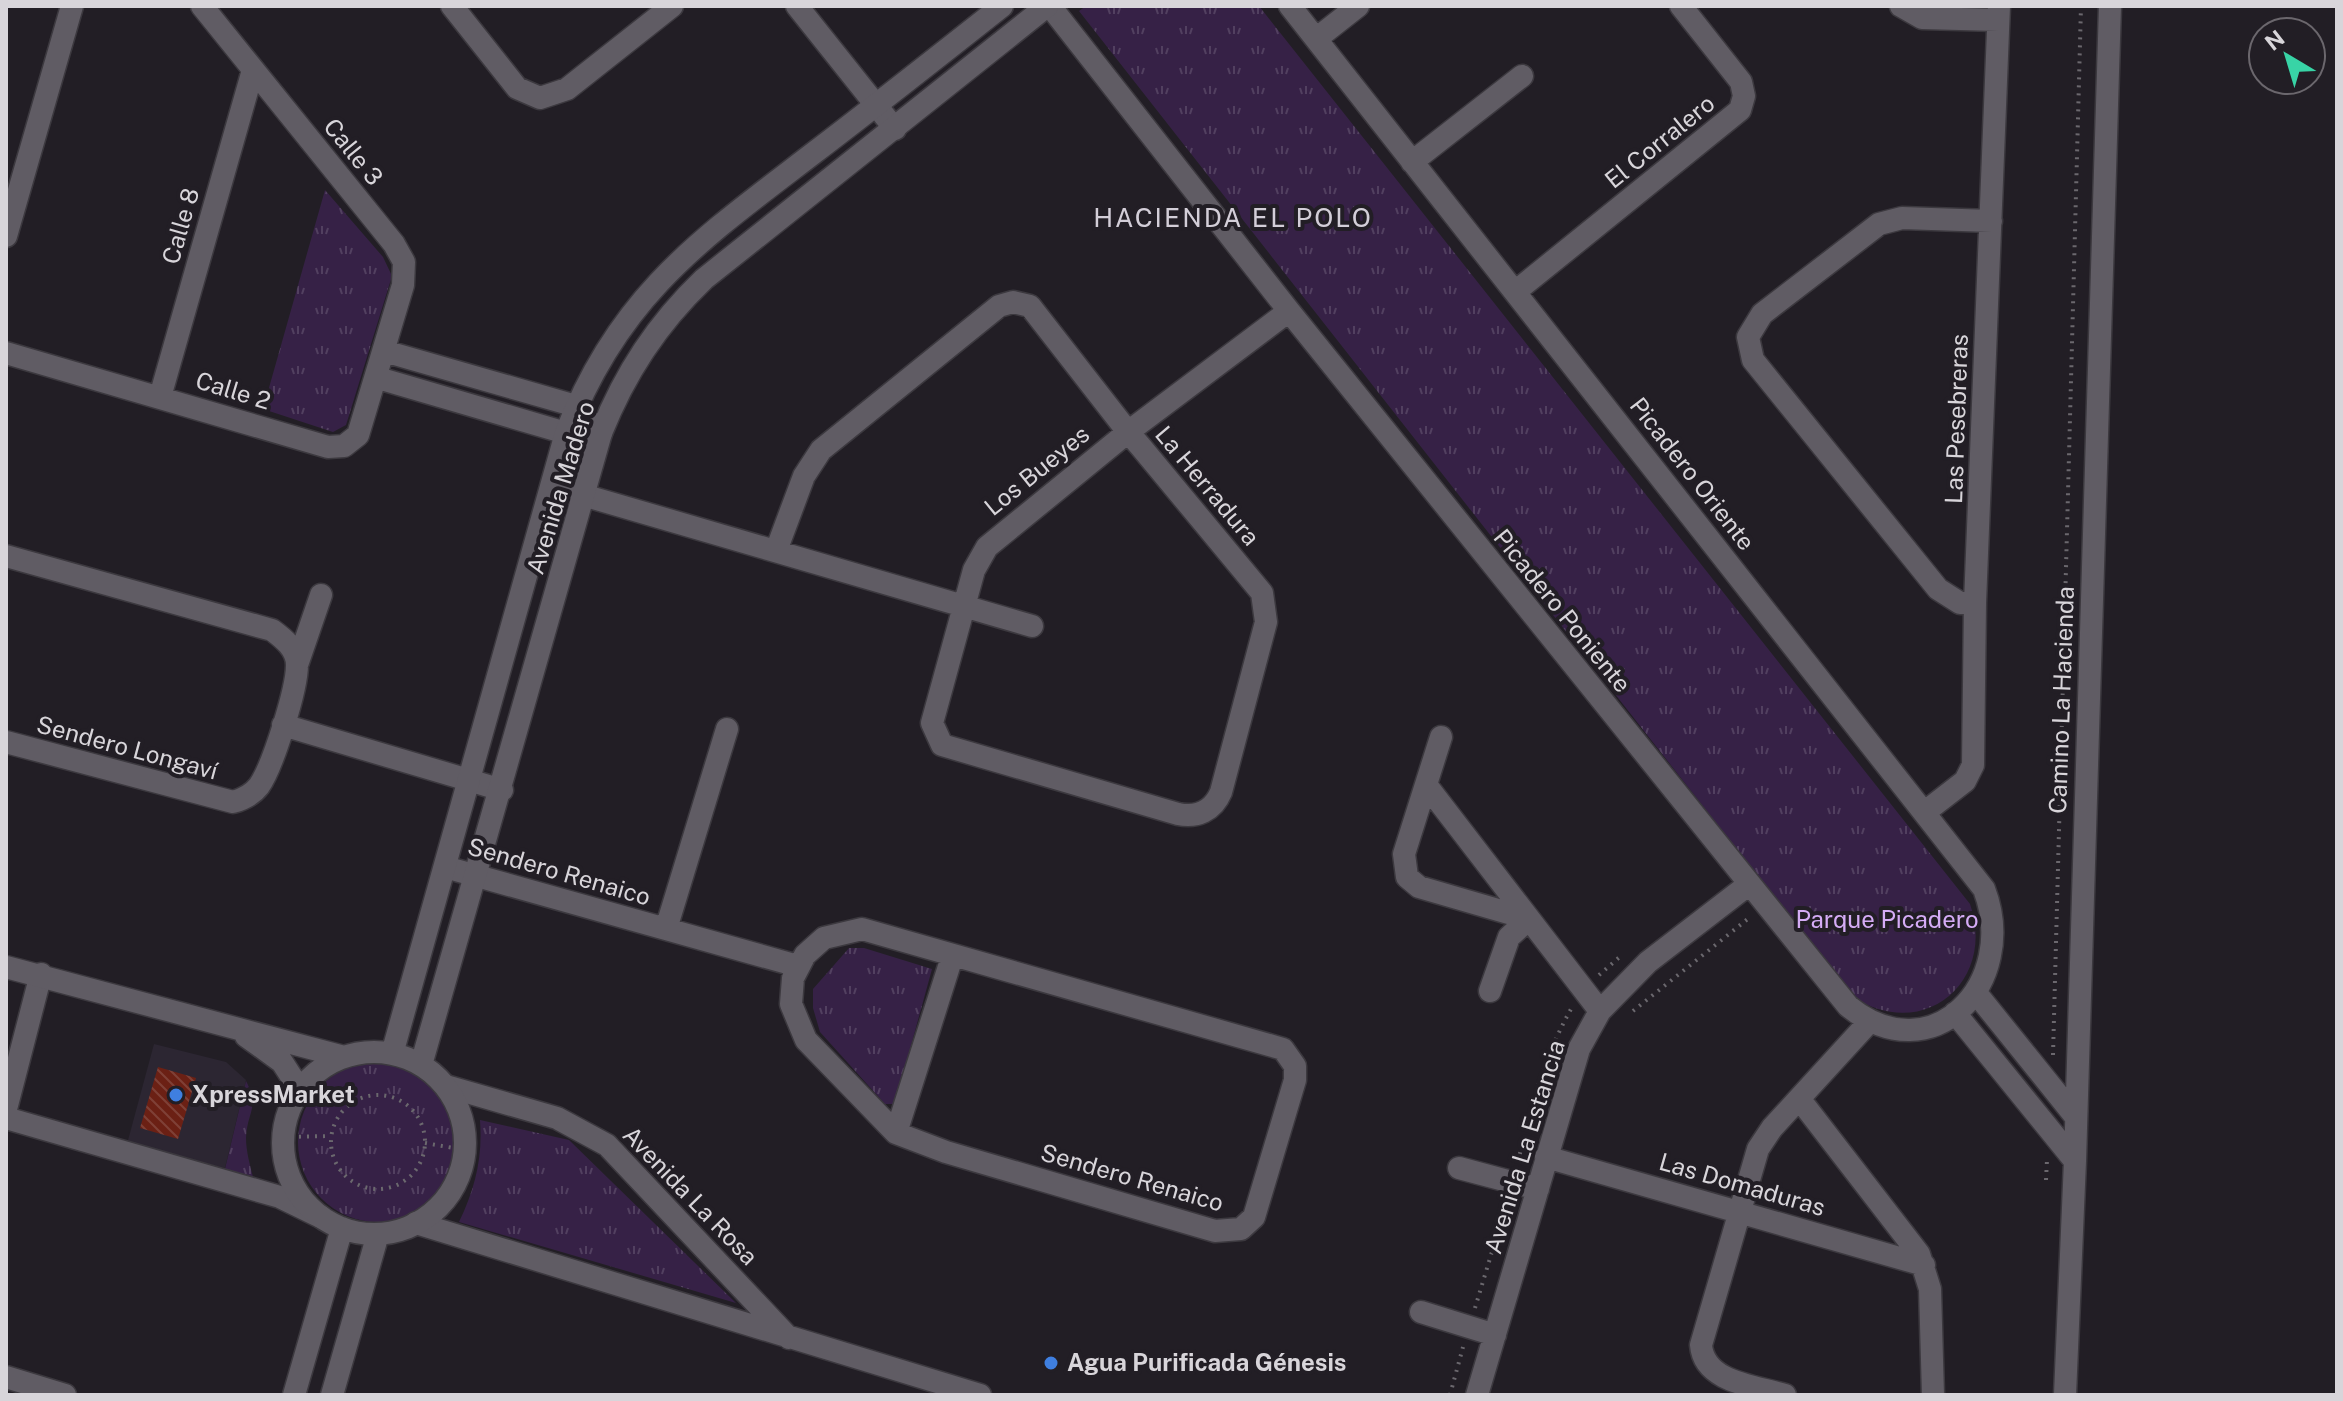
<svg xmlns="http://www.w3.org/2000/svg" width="2343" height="1401" font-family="'Public Sans',sans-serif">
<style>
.built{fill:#2c2632}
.grass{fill:url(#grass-tufts)}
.building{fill:url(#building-back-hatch)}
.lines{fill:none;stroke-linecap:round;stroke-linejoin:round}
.minor-casing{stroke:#3c393f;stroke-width:25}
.tertiary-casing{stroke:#3c393f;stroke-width:25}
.path{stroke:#6b686e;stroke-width:4;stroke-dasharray:2 6;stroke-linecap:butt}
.minor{stroke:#605c64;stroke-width:22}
.tertiary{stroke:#605c64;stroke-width:22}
.shop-dot{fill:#3f7fe0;stroke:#221e25;stroke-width:3}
.labels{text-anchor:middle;stroke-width:8;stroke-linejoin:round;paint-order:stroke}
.street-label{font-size:24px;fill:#d8d5da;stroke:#221e25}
.park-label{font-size:24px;fill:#d5acf6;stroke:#221e25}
.poi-label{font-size:24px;font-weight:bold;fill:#d8d5da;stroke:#221e25;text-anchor:start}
.neighbourhood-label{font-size:26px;letter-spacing:2px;fill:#d3ced8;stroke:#221e25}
</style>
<defs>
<pattern id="grass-tufts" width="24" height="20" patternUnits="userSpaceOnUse" patternTransform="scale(2)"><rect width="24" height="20" fill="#362146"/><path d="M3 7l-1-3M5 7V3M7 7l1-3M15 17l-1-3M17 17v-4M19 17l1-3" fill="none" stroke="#524060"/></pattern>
<pattern id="building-back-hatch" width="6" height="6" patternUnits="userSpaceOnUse" patternTransform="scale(2)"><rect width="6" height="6" fill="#6b2014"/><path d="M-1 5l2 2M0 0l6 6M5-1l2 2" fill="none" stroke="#7f4036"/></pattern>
</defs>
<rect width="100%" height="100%" fill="#221e25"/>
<path class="built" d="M 154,1044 L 226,1062 L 246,1080 L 225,1168 L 127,1144 Z"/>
<path class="grass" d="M 1086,6 L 1259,6 L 1970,904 C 1997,982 1922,1044 1852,996 L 1079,11 Z
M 325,190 L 383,257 L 392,276 L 346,425 L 333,432 L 263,409 Z
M 849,948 L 864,948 L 932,969 L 895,1104 L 885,1104 L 820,1032 L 813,1008 L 813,989 Z
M298 1142a80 80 0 1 1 160 0a80 80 0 1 1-160 0Z
M 246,1081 C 260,1108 247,1112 246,1138 C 246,1151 250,1165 253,1177 L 225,1169 Z
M 480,1120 L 569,1140 L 736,1303 L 459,1222 C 475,1189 483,1157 480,1120 Z"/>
<path class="building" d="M 158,1067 L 196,1078 L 178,1139 L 140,1128 Z"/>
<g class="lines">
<g class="minor-casing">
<path id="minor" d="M 452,6 L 517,88 L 540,98 L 567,89 L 672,6
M 797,6 L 895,129
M 1050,6 L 1289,311 L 1848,1006 C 1932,1075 2020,983 1984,889 L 1290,6
M 1901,6 L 1922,18 L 1998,20
M 1316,39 L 1358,6
M 1412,162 L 1522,76
M 6,236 L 72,6
M 1515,292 L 1740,110 L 1744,96 L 1741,82 L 1681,6
M 384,351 L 576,406 L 601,433
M 6,353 L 328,447 L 344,446 L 358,435 L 403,285 L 404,262 L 394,244 L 202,6
M 378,378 L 566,433 L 585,433
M 160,397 L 253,70
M 552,486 L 1032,626
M 776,551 L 804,476 L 821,450 L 999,306 L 1013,302 L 1030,306 L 1128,432 L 1141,447 L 1262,593 L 1266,622 L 1221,792 C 1213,811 1197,818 1178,814 L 942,745 L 932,723 L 974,570 L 987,547 L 1128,432 L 1289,311
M 6,556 L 272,630 C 283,638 297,649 297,665 C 297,689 273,766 259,786 C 252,795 244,799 233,802 L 6,742
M 1975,603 L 1960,603 L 1938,589 L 1753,360 L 1748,337 L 1762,314 L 1879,224 L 1902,218 L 1991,221
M 297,665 L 321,595
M 283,725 L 502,790
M 1441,737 L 1404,854 L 1407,877 L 1419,887 L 1529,919
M 1427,786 L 1600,1011
M 1925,812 L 1965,781 L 1973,765 L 1975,603 L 1999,6
M 445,867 L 798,966
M 666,929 L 727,729
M 862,929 L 1283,1049 L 1295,1066 L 1295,1080 L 1254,1217 L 1241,1229 L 1215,1231 L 946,1152 L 896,1133 L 806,1040 L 791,1004 L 793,978 L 805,955 L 824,938 Z
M 1490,991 L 1509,937 L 1529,919
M 1976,993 L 2075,1116
M 1955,1013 L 2075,1161
M 446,1086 L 557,1118 L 607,1145 L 789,1338
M 1801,1101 L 1919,1254 L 1930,1289 L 1933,1395
M 6,1109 L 41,974
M 6,1118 L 280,1197 L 321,1217
M 896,1133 L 952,957
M 1546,1157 L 1924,1265
M 1459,1168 L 1538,1189
M 416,1223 L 980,1395
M 1421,1312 L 1495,1335
M 6,1377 L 65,1395
M 1477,1395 L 1579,1049 L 1600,1011 L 1648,962 L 1748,885
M 1785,1395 C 1756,1386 1704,1383 1701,1345 L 1758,1149 L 1772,1128 L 1870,1021
M 2065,1395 L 2075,1161 L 2110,6"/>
</g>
<g class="tertiary-casing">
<path id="tertiary" d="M 6,967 L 344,1057
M 246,1036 L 282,1062 L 300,1090
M283 1143a91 91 0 1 1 182 0a91 91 0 1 1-182 0Z
M 392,1054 L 566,433 C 619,294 703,238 815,152 C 878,104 940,55 1002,6
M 421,1065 L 601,433 C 625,373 657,324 704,279 L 1047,6
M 294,1395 L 342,1228
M 332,1395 L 378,1234"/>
</g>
<path class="path" d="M 1599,975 L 1623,954
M 1633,1011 L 1749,918
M 2053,1055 L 2081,6
M331 1142a47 47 0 1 1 94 0a47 47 0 1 1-94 0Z
M 283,1137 L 331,1136
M 425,1143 L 465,1150
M 1518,1162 C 1530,1109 1544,1057 1571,1009
M 2046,1180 L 2047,1160
M 1475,1308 L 1507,1202
M 1450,1395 L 1463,1347"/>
<use href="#minor" class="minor"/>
<use href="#tertiary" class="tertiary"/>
</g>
<g class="shop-dot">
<circle cx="176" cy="1095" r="8"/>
<circle cx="1051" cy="1363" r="8"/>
</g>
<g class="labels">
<g class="street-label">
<text transform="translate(1660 142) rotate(-39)" y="8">El Corralero</text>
<text transform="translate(353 152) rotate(51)" y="8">Calle 3</text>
<text transform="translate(181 226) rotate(-74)" y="8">Calle 8</text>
<text transform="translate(233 391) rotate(17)" y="8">Calle 2</text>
<text transform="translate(1957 419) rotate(-88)" y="8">Las Pesebreras</text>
<text transform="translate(1037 471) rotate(-39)" y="8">Los Bueyes</text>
<text transform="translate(1692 474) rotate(52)" y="8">Picadero Oriente</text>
<text transform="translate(1207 486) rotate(50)" y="8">La Herradura</text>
<text transform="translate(561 488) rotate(-73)" y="8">Avenida Madero</text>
<text transform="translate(1562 611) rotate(51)" y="8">Picadero Poniente</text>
<text transform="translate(2062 700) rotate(-88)" y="8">Camino La Hacienda</text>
<text transform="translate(127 748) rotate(15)" y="8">Sendero Longaví</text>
<text transform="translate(559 872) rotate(16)" y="8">Sendero Renaico</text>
<text transform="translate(1525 1147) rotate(-73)" y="8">Avenida La Estancia</text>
<text transform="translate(1132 1178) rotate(16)" y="8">Sendero Renaico</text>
<text transform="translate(1742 1185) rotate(16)" y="8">Las Domaduras</text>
<text transform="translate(690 1196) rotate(46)" y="8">Avenida La Rosa</text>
</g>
<g class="park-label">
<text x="1887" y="928">Parque Picadero</text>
</g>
<g class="poi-label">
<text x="192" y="1103">XpressMarket</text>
<text x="1067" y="1371">Agua Purificada Génesis</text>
</g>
<g class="neighbourhood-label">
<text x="1233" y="227">HACIENDA EL POLO</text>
</g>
</g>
<rect width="2343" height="1401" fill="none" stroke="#d8d5da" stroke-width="16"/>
<g transform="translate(2287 56) rotate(322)"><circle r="38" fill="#221e25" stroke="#6b676d" stroke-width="2"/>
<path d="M0-6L14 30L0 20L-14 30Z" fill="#38d4a6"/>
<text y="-12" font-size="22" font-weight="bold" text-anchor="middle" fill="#d8d5da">N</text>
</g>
</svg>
